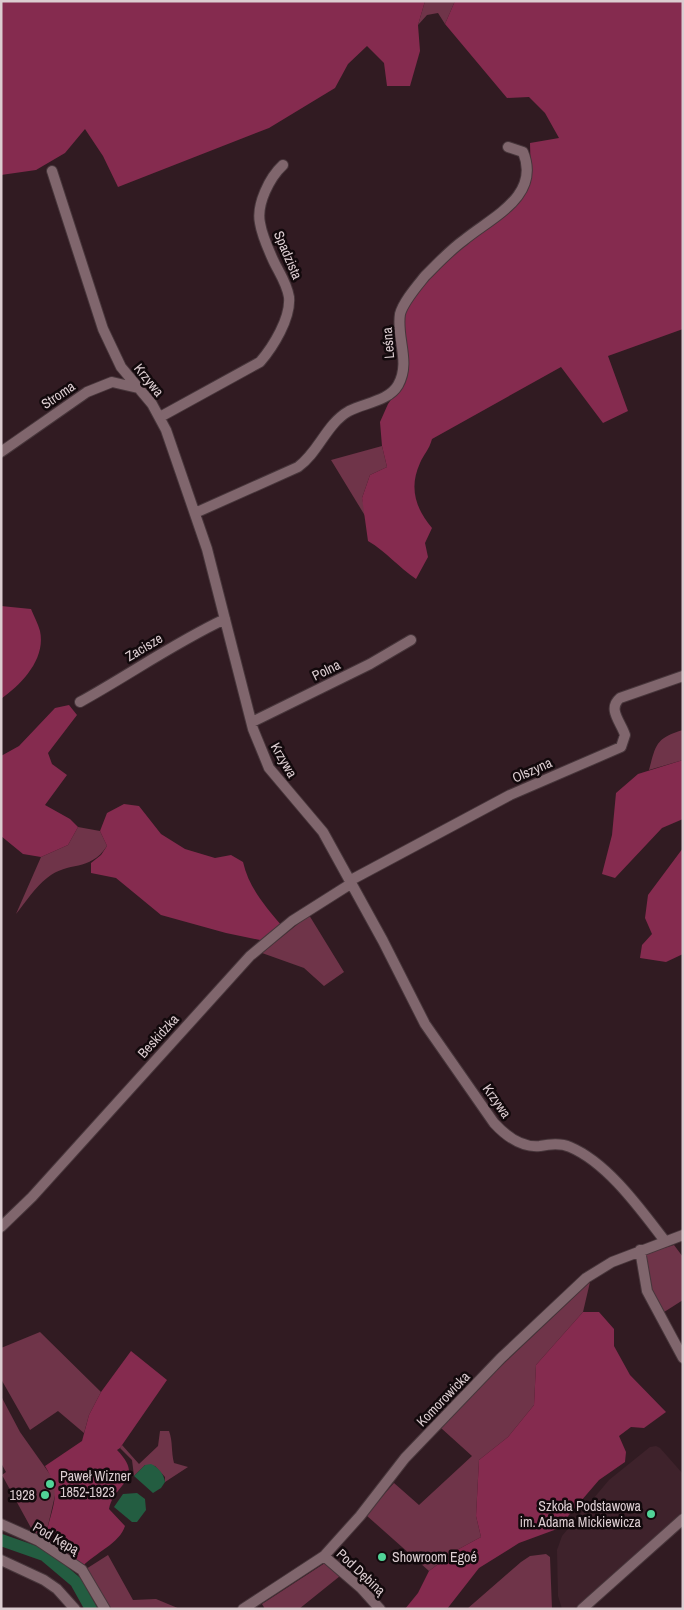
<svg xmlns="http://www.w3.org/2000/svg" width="684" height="1610" font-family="'Archivo Narrow',sans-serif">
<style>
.built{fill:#3e222b}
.green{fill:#6f3449}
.forest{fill:#852b4f}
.water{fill:#235d41}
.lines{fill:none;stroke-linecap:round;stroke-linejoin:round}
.river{stroke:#235d41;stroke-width:12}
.minor-casing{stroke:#47363b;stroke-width:12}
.minor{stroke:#80666d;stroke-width:10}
.poi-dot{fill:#51d397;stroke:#12090c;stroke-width:2}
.labels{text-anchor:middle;stroke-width:5;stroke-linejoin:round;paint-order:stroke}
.street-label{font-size:14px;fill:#dccdd1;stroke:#12090c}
.poi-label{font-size:14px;fill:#dccdd1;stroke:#12090c;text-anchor:start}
</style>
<rect width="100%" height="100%" fill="#311b22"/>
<path class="built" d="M 656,1446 L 660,1448 L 683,1474 L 683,1512 L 574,1609 L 562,1609 L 558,1596 L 557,1550 L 562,1536 L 609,1480 L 650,1447 Z"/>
<path class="green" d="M 425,1 L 455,1 L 445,24 L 438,13 L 427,15 L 418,25 Z
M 382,446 L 387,467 L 370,475 L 362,498 L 367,519 L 331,460 Z
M 683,730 L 683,760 L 649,770 C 656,744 656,738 683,730 Z
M 78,827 L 100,831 L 107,846 C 89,873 69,860 47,878 C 35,887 25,903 16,914 L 41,857 L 68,845 Z
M 309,915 L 344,972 L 324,986 L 304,968 L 262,953 Z
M 674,1245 L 683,1257 L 683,1300 L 661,1314 L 650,1290 L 644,1254 Z
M 590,1282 L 583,1312 L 536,1365 L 534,1405 L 508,1437 L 479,1460 L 476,1516 L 481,1537 L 457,1550 L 429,1571 L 366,1515 L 394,1483 L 419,1505 L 472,1456 L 441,1428 L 479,1387 Z
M 40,1332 L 101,1392 L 89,1415 L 84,1433 L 58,1411 L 30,1430 L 1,1379 L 1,1348 Z
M 1,1396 L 20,1432 L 54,1480 L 56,1491 L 47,1530 L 36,1537 L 2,1475 L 6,1472 L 1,1463 Z
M 160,1431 L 169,1431 C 173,1442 171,1451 174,1463 L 188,1467 L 165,1482 L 165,1477 L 155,1466 L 145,1465 L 134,1476 L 132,1460 L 120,1448 L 122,1445 L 139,1464 L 158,1446 Z
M 546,1554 L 550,1557 L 552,1609 L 467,1609 L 521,1562 L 530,1556 Z
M 108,1555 L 133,1600 L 156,1599 L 180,1609 L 109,1609 L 86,1569 Z
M 325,1563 L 340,1576 L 299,1609 L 265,1609 L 262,1604 Z"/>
<path class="forest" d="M 1,1 L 425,1 L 418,25 L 420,51 L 410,86 L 387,86 L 384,63 L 367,46 L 348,64 L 335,88 L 269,128 L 118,187 L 103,156 L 85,129 L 65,153 L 36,170 L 1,175 Z
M 455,1 L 683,1 L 683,329 L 608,356 L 628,411 L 603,423 L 561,367 L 432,439 C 429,450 424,454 420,463 C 409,487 415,508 432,528 L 425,543 L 428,557 L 416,579 C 398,567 387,552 368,541 L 362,498 L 370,475 L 387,467 L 382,446 L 380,422 L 388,404 L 399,388 L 403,314 L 421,286 L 455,250 L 516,204 L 531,182 L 530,143 L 559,138 L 545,113 L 529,97 L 507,98 L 445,24 Z
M 1,606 L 31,609 C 34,616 38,624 40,631 C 46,659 22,684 1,699 Z
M 69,705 L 77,715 L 48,753 L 52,764 L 67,775 L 45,805 L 70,819 L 78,827 L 68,845 L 41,857 L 23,854 L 1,836 L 1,756 L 19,746 L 55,708 Z
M 683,760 L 683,819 L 662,828 L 615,878 L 602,874 L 612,835 L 616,793 L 638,774 Z
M 124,804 L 139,806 L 161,834 L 185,849 L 215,858 L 231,855 L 243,862 C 249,888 265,906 282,926 L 265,941 L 226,933 L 161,915 L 116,878 L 91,873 L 91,863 L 101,855 L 107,846 L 100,831 L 107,813 Z
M 683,848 L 683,954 L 666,962 L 640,958 L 642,945 L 652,934 L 645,918 L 648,895 Z
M 583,1312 L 599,1312 L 614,1329 L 614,1346 L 630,1375 L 666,1412 L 644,1428 L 631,1427 L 619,1436 L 626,1452 L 625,1462 L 599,1480 L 557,1529 L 519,1543 L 479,1568 L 447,1609 L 405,1609 L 418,1593 L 429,1571 L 457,1550 L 481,1537 L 476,1516 L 479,1460 L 508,1437 L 534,1405 L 536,1365 Z
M 131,1351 L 167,1380 L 120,1448 L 117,1450 C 146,1480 114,1483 109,1509 L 125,1526 C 120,1543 95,1553 83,1566 L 42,1539 L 41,1534 L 47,1530 C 54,1502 61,1492 45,1466 L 82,1441 L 89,1415 L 101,1392 Z"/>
<path class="water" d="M 151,1464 C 158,1467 164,1474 165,1482 L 161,1488 L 153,1493 L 134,1476 L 145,1465 Z
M 137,1493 L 145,1499 L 146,1510 L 137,1522 L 132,1522 L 114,1507 L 123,1494 Z"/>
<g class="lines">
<path class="river" d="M 1,1540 L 44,1555 L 76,1582 L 91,1609"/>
<g class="minor-casing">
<path id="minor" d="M 52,171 L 103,329 L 121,367 L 152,404 L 166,430 L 207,549 L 253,729 L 269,768 L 323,832 L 383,941 L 425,1024 L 494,1123 C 506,1136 521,1148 540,1146 C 550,1144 561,1143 570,1147 C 608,1163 641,1210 665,1241
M 160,417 L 260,362 C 273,347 291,318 289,297 C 287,284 280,274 274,262 C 269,251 262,236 260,223 C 256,204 270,177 283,165
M 1,452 L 87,392 L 112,382 L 138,388
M 195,513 L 298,467 C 319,452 326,424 349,411 C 364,403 389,401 398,385 C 411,362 396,338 400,314 C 403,302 417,286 425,276 C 437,264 450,250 464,240 C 492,217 541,196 523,152 L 508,147
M 80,702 C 129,675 174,643 225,619
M 252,722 L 370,664 L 411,640
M 351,880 L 510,795 L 621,747 L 625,735 C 621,722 607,709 620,698 L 683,676
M 1,1227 L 32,1197 L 250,956 L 292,921 L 352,883
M 640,1250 L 647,1291 L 683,1358
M 1,1524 L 39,1541 L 82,1570 L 105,1609
M 324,1556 L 361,1588 L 380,1609
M 1,1560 L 44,1580 L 57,1589 L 75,1609
M 243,1609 L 324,1556 L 360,1516 L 405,1458 L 501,1358 L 586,1278 L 612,1262 L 683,1235
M 582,1609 L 683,1519"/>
</g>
<use href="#minor" class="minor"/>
</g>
<g class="poi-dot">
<circle cx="50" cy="1484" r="5"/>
<circle cx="45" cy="1495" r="5"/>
<circle cx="651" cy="1514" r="5"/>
<circle cx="382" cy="1557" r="5"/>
</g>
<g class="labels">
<g class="street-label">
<text transform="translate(288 255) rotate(67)" y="5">Spadzista</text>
<text transform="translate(388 343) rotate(-95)" y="5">Leśna</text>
<text transform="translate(149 380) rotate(51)" y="5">Krzywa</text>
<text transform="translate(58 395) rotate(-34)" y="5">Stroma</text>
<text transform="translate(144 647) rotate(-31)" y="5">Zacisze</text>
<text transform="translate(326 670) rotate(-26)" y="5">Polna</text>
<text transform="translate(284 760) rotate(60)" y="5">Krzywa</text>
<text transform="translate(532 770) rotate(-24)" y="5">Olszyna</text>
<text transform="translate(158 1036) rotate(-48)" y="5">Beskidzka</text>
<text transform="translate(497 1101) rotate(55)" y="5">Krzywa</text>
<text transform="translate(443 1399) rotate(-46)" y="5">Komorowicka</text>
<text transform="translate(56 1538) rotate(30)" y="5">Pod Kępą</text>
<text transform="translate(361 1572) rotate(43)" y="5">Pod Dębiną</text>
</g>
<g class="poi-label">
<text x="60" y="1481">Paweł Wizner<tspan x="60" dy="16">1852-1923</tspan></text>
<text x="35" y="1500" text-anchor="end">1928</text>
<text x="641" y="1511" text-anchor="end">Szkoła Podstawowa<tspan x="641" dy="16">im. Adama Mickiewicza</tspan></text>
<text x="392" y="1562">Showroom Egoé</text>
</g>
</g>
<rect width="684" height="1610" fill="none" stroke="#dccdd1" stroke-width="5"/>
</svg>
